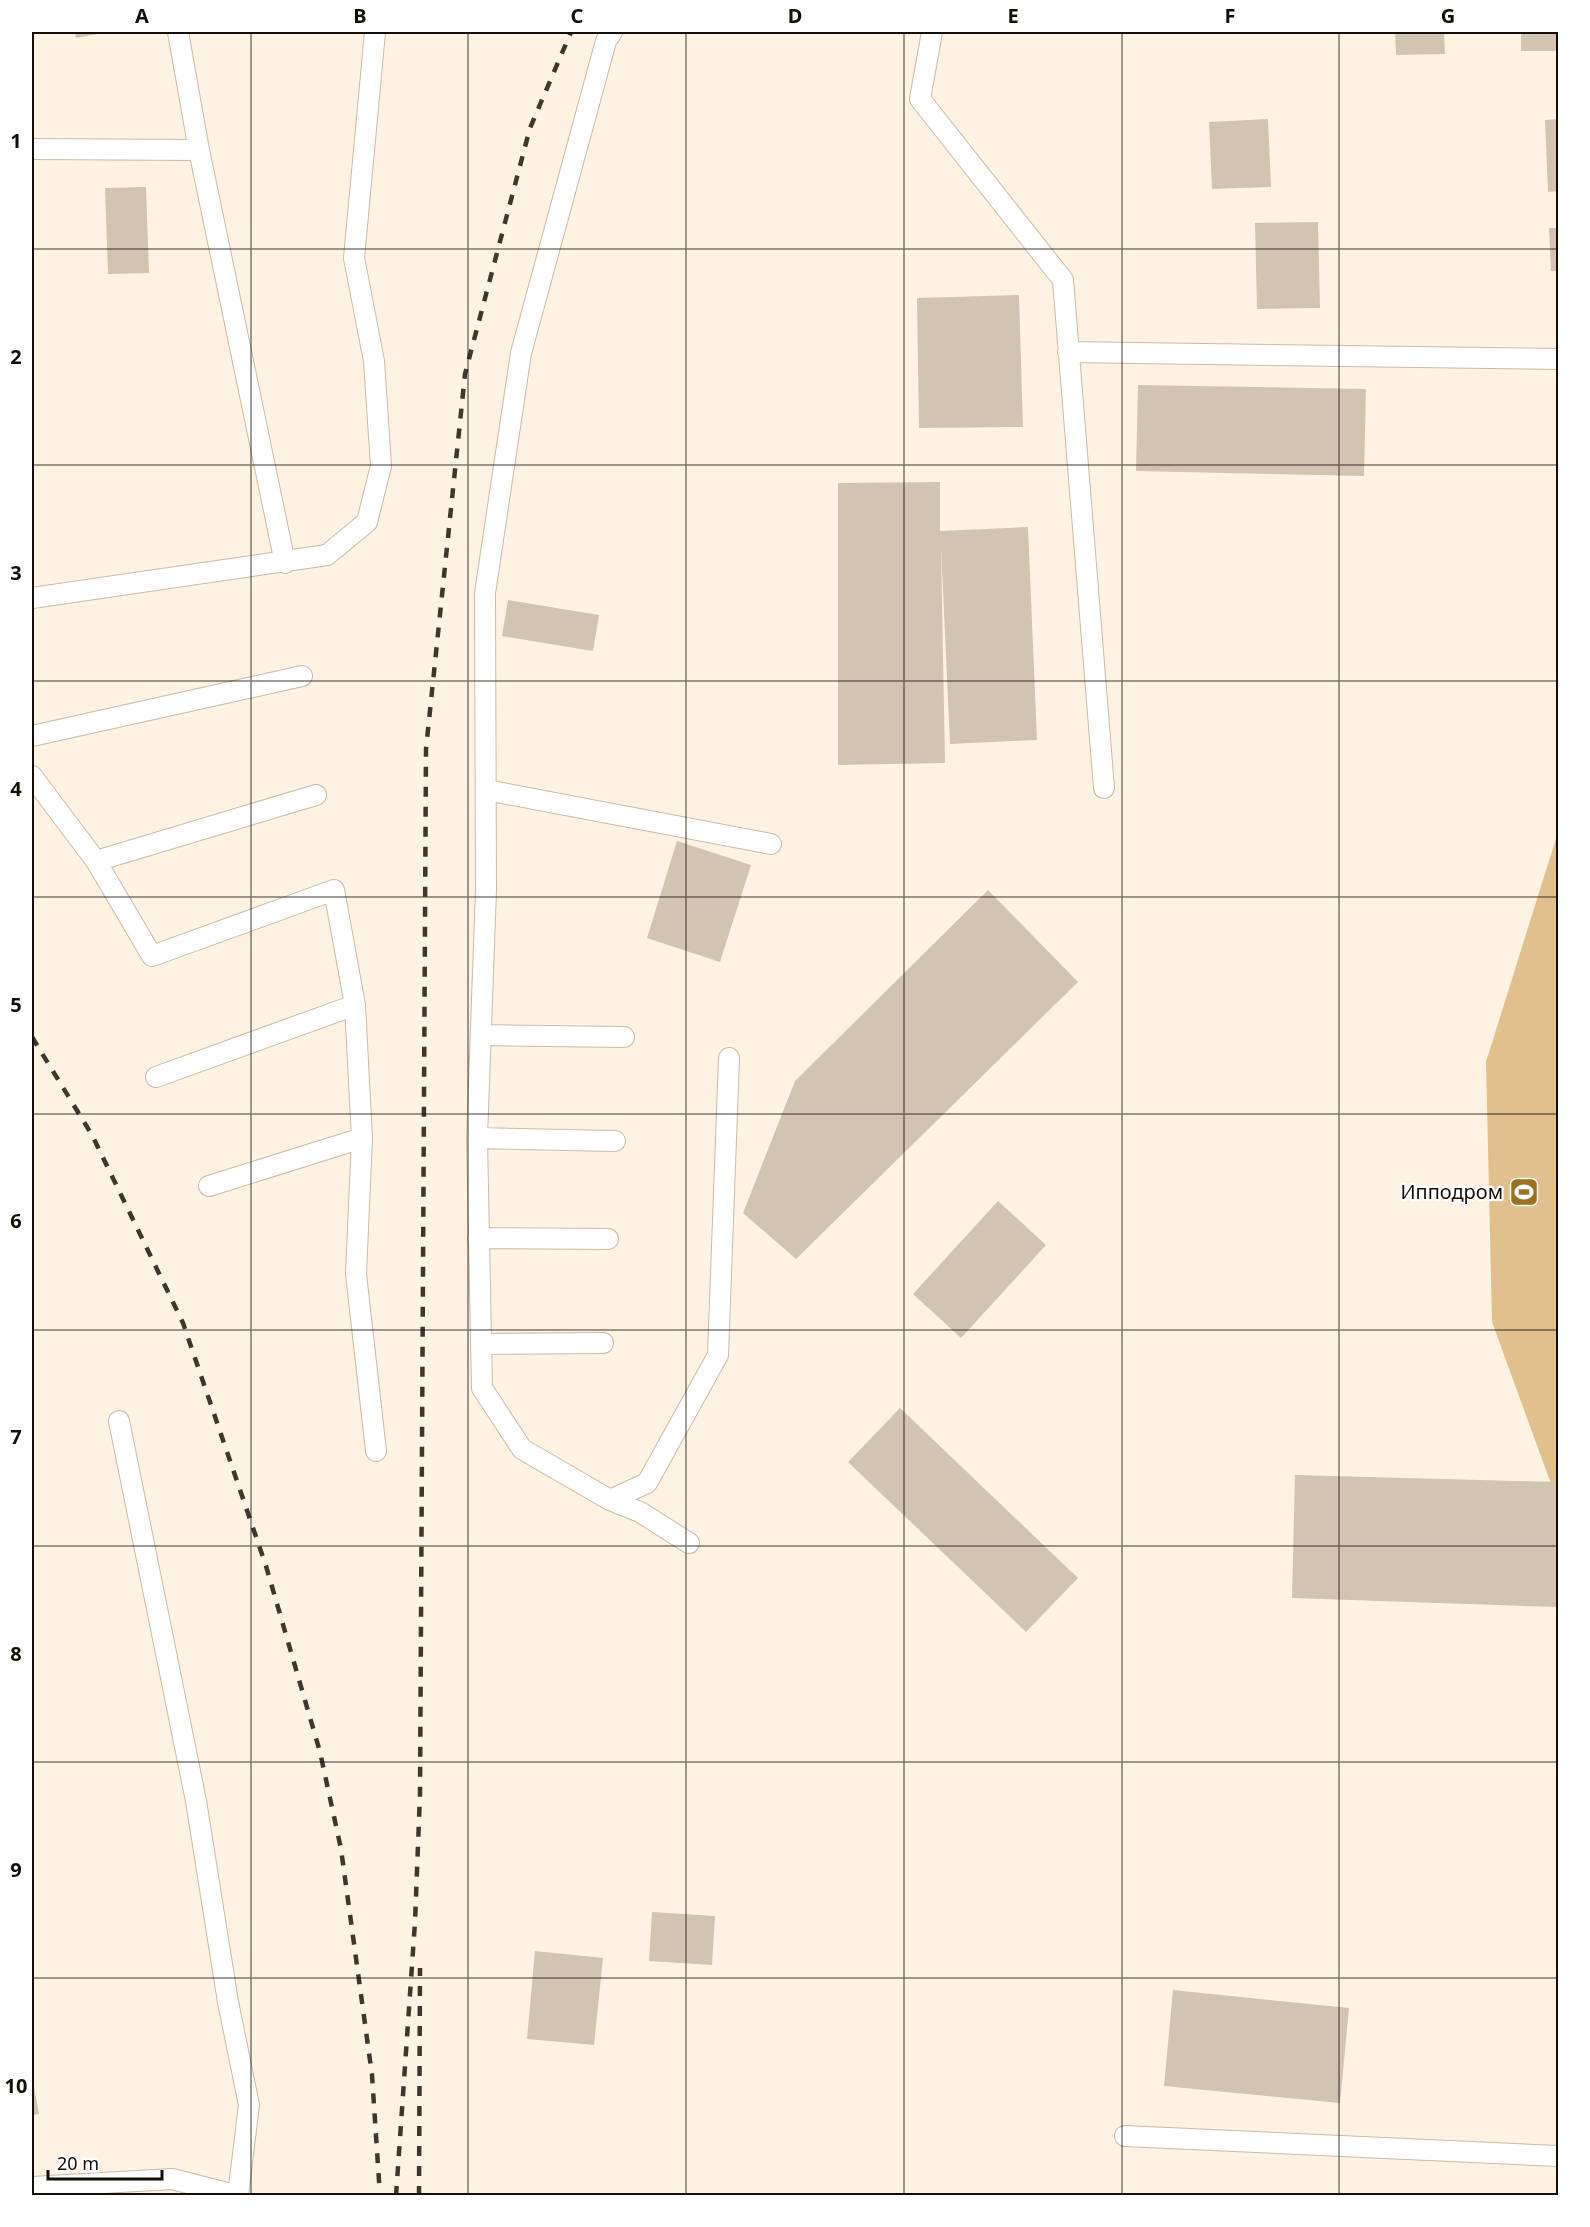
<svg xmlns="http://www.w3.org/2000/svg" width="1590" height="2227" font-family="'Noto Sans',sans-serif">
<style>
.green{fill:#e1c08d}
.building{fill:#d1c4b0}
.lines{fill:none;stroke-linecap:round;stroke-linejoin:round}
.service-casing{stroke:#c8bba8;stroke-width:22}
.service{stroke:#fff;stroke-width:20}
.rail{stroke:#3d372e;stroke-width:4.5;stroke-dasharray:10 10;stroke-linecap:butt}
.grid{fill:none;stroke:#130e07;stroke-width:1.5;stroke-opacity:0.55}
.labels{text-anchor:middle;stroke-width:4.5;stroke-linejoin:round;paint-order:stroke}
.poi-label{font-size:20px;fill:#130e07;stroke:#fff;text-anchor:end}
.neatline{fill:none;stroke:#130e07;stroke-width:2}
.grid-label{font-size:20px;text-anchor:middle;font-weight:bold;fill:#130e07}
</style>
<rect width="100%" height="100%" fill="#fef3e2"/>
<path class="green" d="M 1558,832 L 1558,1503 L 1492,1322 L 1486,1062 Z"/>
<path class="building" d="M 75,32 L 103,32 L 103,33 L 76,38 Z
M 1395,32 L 1444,32 L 1445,54 L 1396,55 Z
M 1521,32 L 1558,32 L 1558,51 L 1521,51 Z
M 1268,119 L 1271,187 L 1212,189 L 1209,122 Z
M 1558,119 L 1558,191 L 1548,192 L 1545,120 Z
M 146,187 L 149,273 L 108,274 L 105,188 Z
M 1318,222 L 1320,308 L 1257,309 L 1255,223 Z
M 1549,228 L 1558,228 L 1558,271 L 1551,271 Z
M 1019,295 L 1023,427 L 919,428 L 917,298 Z
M 1138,385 L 1366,389 L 1364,476 L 1136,471 Z
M 940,482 L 940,531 L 1028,527 L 1037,740 L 950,744 L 941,546 L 945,763 L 838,765 L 838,483 Z
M 508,600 L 599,615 L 593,651 L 502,636 Z
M 677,841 L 751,865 L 720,962 L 647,938 Z
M 988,890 L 1078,982 L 796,1259 L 743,1213 L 795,1081 Z
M 998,1201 L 1046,1245 L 961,1338 L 913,1294 Z
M 900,1408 L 1078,1578 L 1026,1632 L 848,1462 Z
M 1295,1475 L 1558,1482 L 1557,1607 L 1292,1598 Z
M 652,1912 L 715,1916 L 712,1965 L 649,1961 Z
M 535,1951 L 603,1958 L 594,2045 L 527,2039 Z
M 1173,1990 L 1349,2008 L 1340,2103 L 1164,2086 Z
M 32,2076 L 39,2114 L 32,2115 Z"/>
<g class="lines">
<g class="service-casing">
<path id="service" d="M 612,32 L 606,41 L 521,353 L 485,593 L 486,890 L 477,1138 L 482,1388 L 522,1449 L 610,1500 L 647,1483 L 718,1355 L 729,1058
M 932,32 L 920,99 L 1063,280 L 1104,788
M 32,149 L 199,150 L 178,32
M 199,150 L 285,563
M 1068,352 L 1558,359
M 32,598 L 327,555 L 367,522 L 381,466 L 374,361 L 354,258 L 375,32
M 32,736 L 302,676
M 32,776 L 96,861 L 152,956 L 334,890 L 355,1005 L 362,1138 L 356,1274 L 376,1451
M 486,790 L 771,844
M 96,861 L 316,795
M 481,1035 L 624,1037
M 156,1077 L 355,1005
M 477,1138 L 615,1141
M 209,1186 L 362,1138
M 478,1238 L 608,1239
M 481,1344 L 603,1343
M 119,1421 L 196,1801 L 228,2002 L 249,2105 L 238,2195
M 610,1500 L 640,1512 L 689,1543
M 1125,2136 L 1558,2156
M 32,2187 L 172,2179 L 239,2196"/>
</g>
<use href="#service" class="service"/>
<path class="rail" d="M 32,1037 L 92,1135 L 183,1323 L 266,1566 L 320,1752 L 341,1849 L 372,2075 L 380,2196
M 396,2196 L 415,1922 L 420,1794 L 426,749 L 465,374 L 530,128 L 571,32
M 419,2196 L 420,1968"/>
</g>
<path class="grid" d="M 251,32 L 251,2196M 468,32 L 468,2196M 686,32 L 686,2196M 904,32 L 904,2196M 1122,32 L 1122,2196M 1339,32 L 1339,2196M 32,249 L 1558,249M 32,465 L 1558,465M 32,681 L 1558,681M 32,897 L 1558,897M 32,1114 L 1558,1114M 32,1330 L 1558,1330M 32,1546 L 1558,1546M 32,1762 L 1558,1762M 32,1978 L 1558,1978"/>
<defs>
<g id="stadium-square" transform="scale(1.5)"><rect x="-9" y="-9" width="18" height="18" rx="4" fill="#9c7120" stroke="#fff"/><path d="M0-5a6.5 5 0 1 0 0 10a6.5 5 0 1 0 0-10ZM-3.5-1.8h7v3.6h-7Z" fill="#fff"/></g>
</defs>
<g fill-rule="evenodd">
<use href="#stadium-square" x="1524" y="1192"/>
</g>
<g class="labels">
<g class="poi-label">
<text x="1503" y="1199">Ипподром</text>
</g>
</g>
<rect width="1590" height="2227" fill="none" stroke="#ffffff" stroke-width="66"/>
<path d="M48 2170v9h114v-9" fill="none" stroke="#130e07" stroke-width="3"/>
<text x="57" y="2170" font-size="18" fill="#130e07" stroke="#ffffff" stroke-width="4.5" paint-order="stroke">20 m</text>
<rect x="33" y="33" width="1524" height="2161" class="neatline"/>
<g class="grid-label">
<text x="142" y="23">A</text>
<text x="360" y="23">B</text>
<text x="577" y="23">C</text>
<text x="795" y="23">D</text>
<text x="1013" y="23">E</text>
<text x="1230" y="23">F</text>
<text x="1448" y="23">G</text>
<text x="16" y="148">1</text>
<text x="16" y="364">2</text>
<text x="16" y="580">3</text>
<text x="16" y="796">4</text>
<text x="16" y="1012">5</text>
<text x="16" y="1228">6</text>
<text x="16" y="1444">7</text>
<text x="16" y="1661">8</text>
<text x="16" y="1877">9</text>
<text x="16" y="2093">10</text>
</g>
</svg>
